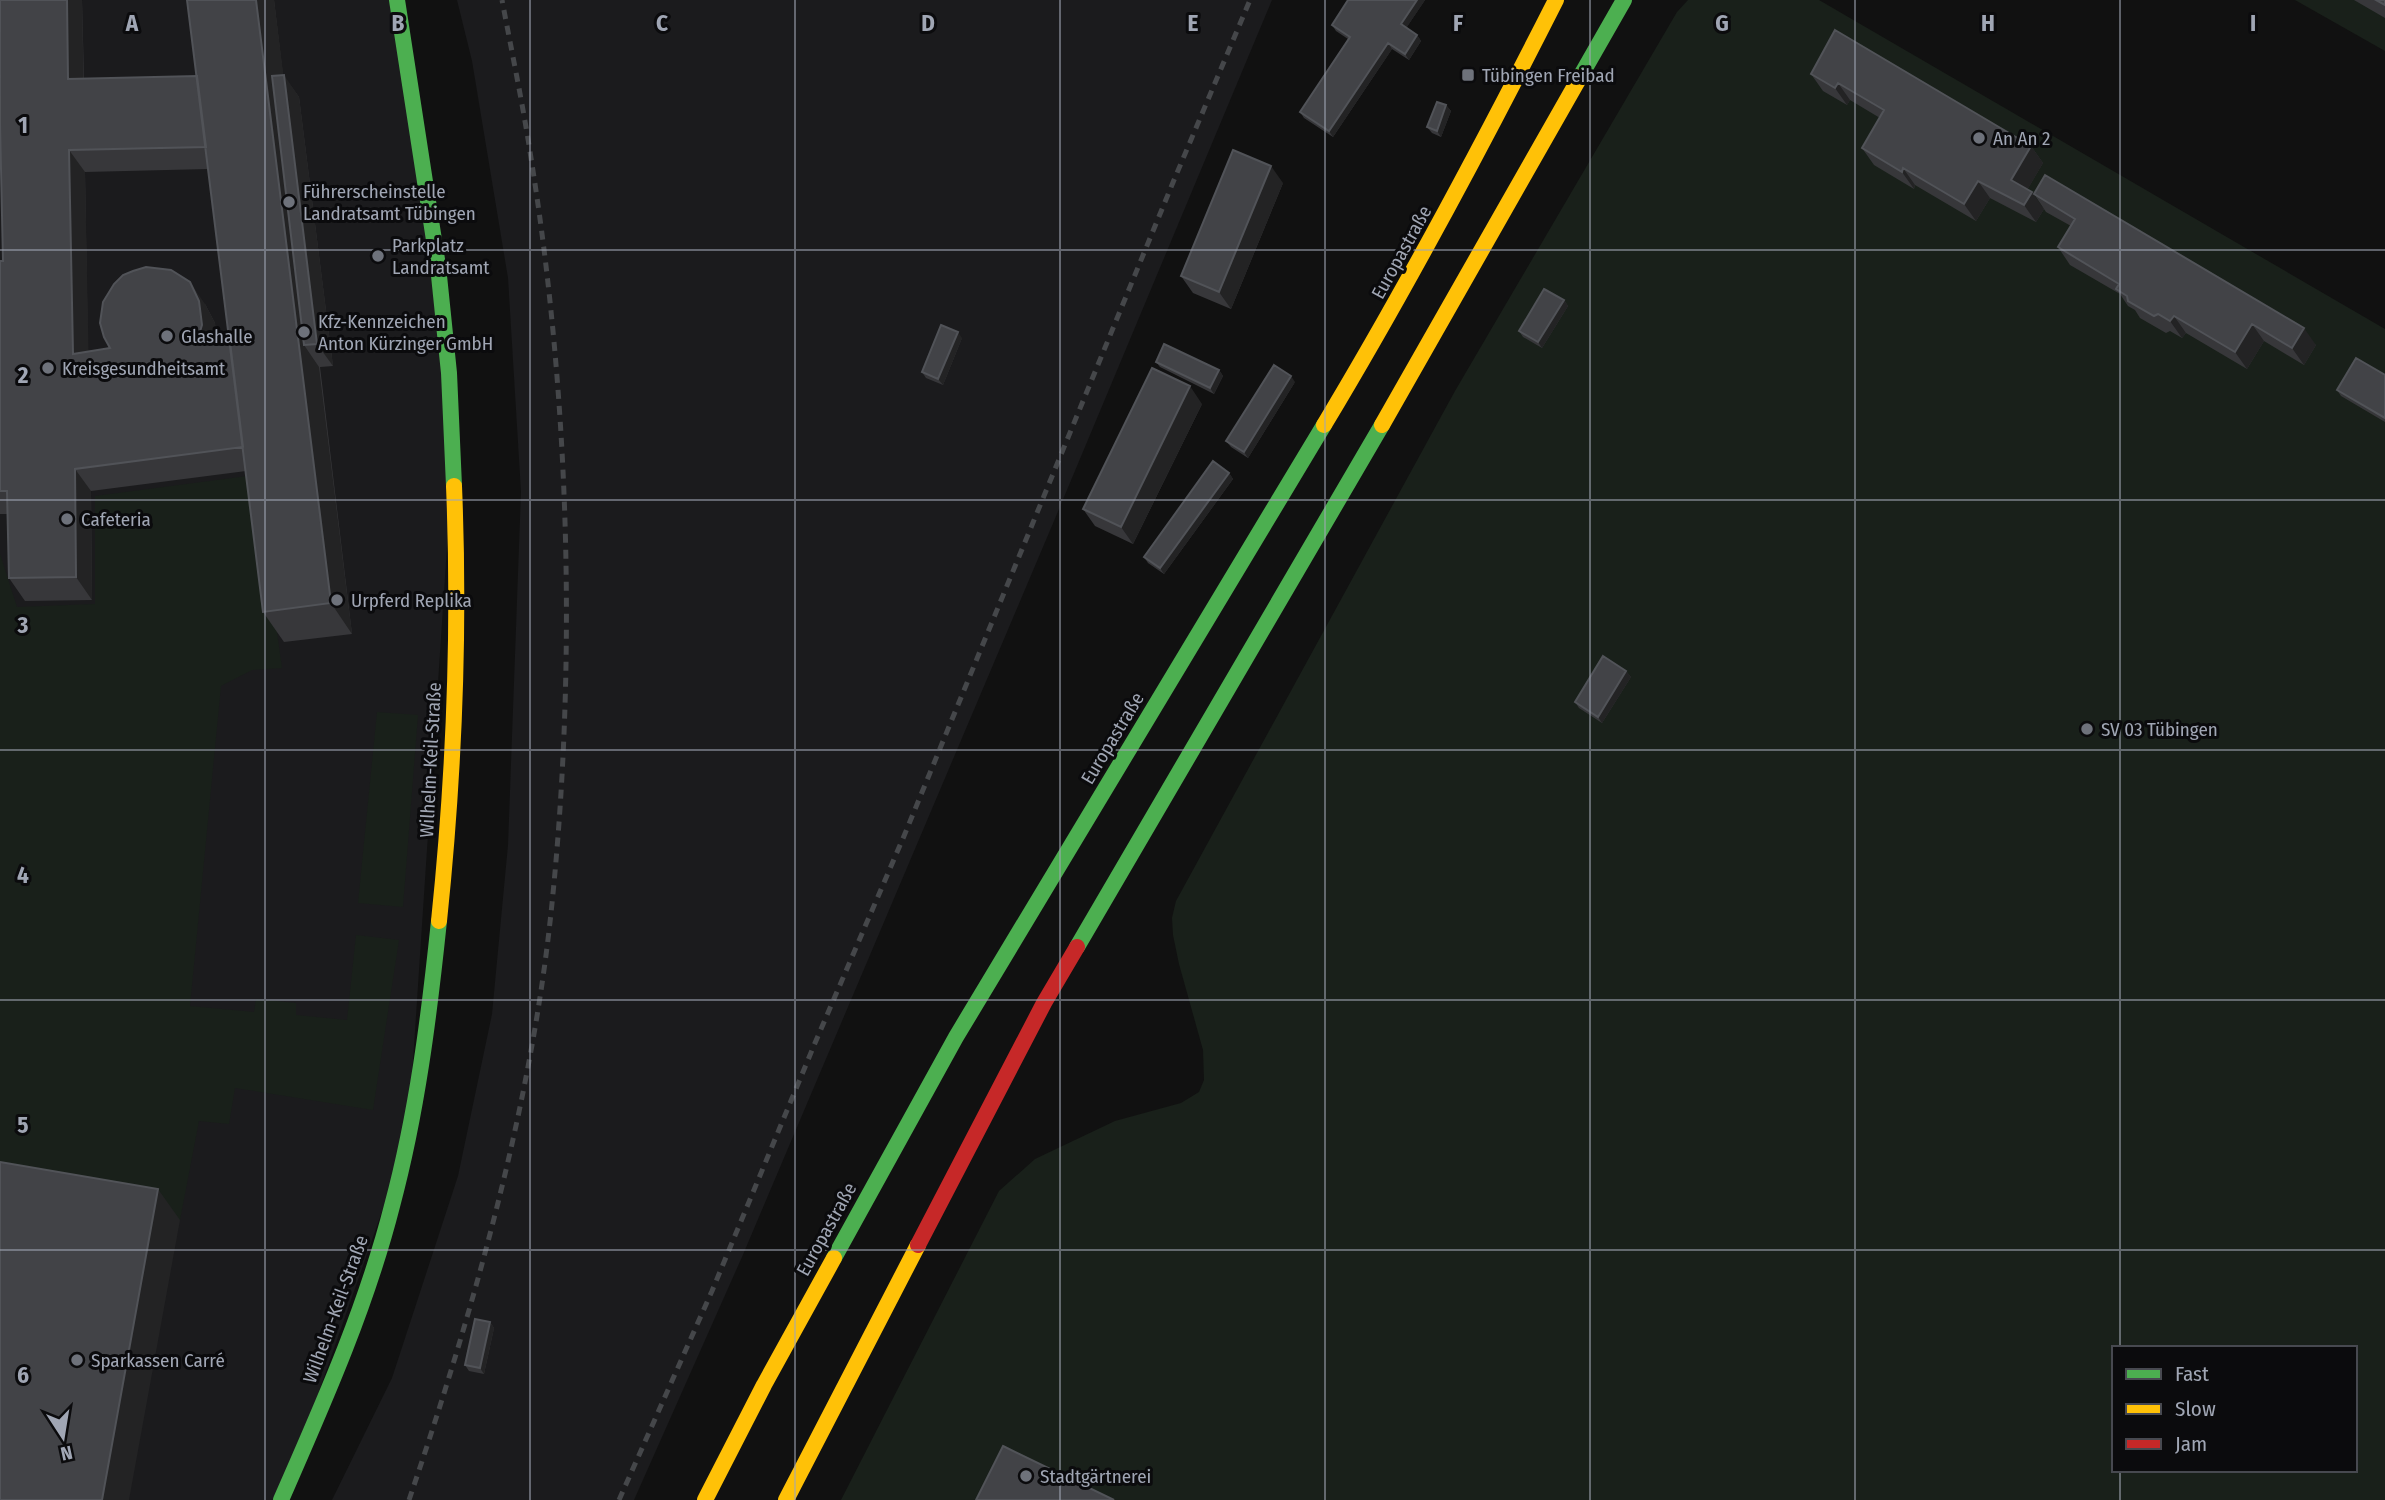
<svg xmlns="http://www.w3.org/2000/svg" width="2385" height="1500" font-family="'Fira Sans Condensed',sans-serif">
<style>
.built{fill:#1b1b1d}
.green{fill:#19201a;fill-rule:evenodd}
.lines{fill:none;stroke-linecap:round;stroke-linejoin:round}
.fast{stroke:#4caf50;stroke-width:16}
.slow{stroke:#ffc107;stroke-width:16}
.jam{stroke:#c62828;stroke-width:16}
.rail{stroke:#45474a;stroke-width:5;stroke-dasharray:9 7;stroke-linecap:butt}
.wall{fill:#37373a;fill-rule:evenodd}
.shaded-wall{fill:#232324}
.building{fill:#424347;stroke:#515358;stroke-width:2}
.grid{fill:none;stroke:#a0a6b4;stroke-width:2;stroke-opacity:0.55}
.poi-dot{fill:#6e727b;stroke:#0b0b0d;stroke-width:2.5}
.labels{text-anchor:middle;stroke-width:6;stroke-linejoin:round;paint-order:stroke}
.poi-label{font-size:19px;fill:#a0a6b4;stroke:#0b0b0d;text-anchor:start}
.street-label{font-size:19px;fill:#a0a6b4;stroke:#0b0b0d}
.grid-label{font-size:23px;text-anchor:middle;font-weight:bold;fill:#a0a6b4;stroke:#0b0b0d;stroke-width:6;stroke-linejoin:round;paint-order:stroke}
</style>
<rect width="100%" height="100%" fill="#111"/>
<path class="built" d="M 0,0 L 397,0 L 453,456 L 408,1137 L 281,1500 L 0,1500 Z
M 457,0 L 1272,0 L 1054,521 L 742,1257 L 634,1500 L 332,1500 L 392,1378 L 458,1176 L 492,1014 L 508,845 L 521,492 L 508,278 L 472,61 Z"/>
<path class="green" d="M 1688,0 L 1819,0 L 2385,329 L 2385,1500 L 841,1500 L 999,1191 L 1035,1159 L 1115,1121 L 1181,1103 L 1199,1092 L 1204,1080 L 1203,1050 L 1179,964 L 1173,935 L 1172,918 L 1176,901 L 1455,391 L 1677,12 ZM 2114,1348 L 2355,1348 L 2355,1470 L 2114,1470 Z
M 2295,0 L 2385,0 L 2385,51 Z
M 255,475 L 282,668 L 252,670 L 221,686 L 190,1006 L 254,1012 L 256,999 L 296,1003 L 296,1015 L 347,1020 L 356,935 L 399,940 L 373,1110 L 235,1088 L 229,1124 L 199,1121 L 180,1220 L 0,1188 L 0,554 L 17,607 L 95,604 L 95,496 Z
M 377,712 L 418,715 L 403,907 L 358,903 Z"/>
<g class="lines">
<path class="fast" d="M 397,0 L 438,266 L 449,373 L 454,486
M 1580,77 L 1624,0
M 1077,947 L 1382,425
M 834,1258 L 956,1037 L 1324,425
M 281,1500 C 323,1404 366,1308 392,1206 C 417,1113 429,1017 439,921"/>
<path class="slow" d="M 1324,425 C 1407,287 1483,144 1556,0
M 1382,425 L 1580,77
M 439,921 C 454,777 460,631 454,486
M 705,1500 L 764,1385 L 834,1258
M 786,1500 L 918,1245"/>
<path class="jam" d="M 918,1245 L 1044,1003 L 1077,947"/>
<path class="rail" d="M 409,1500 C 473,1312 530,1111 551,913 C 577,667 570,402 531,158 C 523,105 512,53 502,0
M 619,1500 L 712,1291 L 815,1043 L 904,836 L 1174,180 L 1250,0"/>
</g>
<path class="wall" d="M 0,0 L 82,0 L 84,79 L 197,76 L 187,0 L 274,0 L 283,75 L 299,97 L 333,366 L 320,367 L 352,634 L 284,642 L 263,612 L 246,471 L 91,491 L 92,600 L 25,601 L 9,578 L 7,514 L 0,514 L 0,261 L 3,261 ZM 208,169 L 229,334 L 216,336 L 215,323 L 205,304 L 110,348 L 88,351 L 85,172 Z
M 1348,0 L 1425,0 L 1406,28 L 1417,35 L 1421,41 L 1409,60 L 1392,49 L 1333,137 L 1304,118 L 1300,112 L 1348,39 L 1336,31 L 1332,25 Z
M 2354,0 L 2385,0 L 2385,18 Z
M 1811,74 L 2031,146 L 2043,163 L 2027,190 L 2044,209 L 2036,222 L 1990,198 L 1976,221 L 1915,185 L 1914,189 L 1874,165 L 1862,148 L 1880,118 L 1850,100 L 1847,105 L 1823,91 Z
M 1446,105 L 1451,111 L 1441,137 L 1432,133 L 1427,127 Z
M 1283,183 L 1231,309 L 1193,293 L 1181,276 Z
M 2034,194 L 2316,345 L 2304,365 L 2264,341 L 2247,369 L 2186,333 L 2182,338 L 2170,331 L 2166,333 L 2140,318 L 2135,310 L 2128,306 L 2120,294 L 2070,265 L 2058,247 L 2071,226 L 2046,212 Z
M 1564,300 L 1568,306 L 1542,348 L 1523,337 L 1519,331 Z
M 962,338 L 943,385 L 926,378 L 922,372 Z
M 1156,362 L 1219,370 L 1223,376 L 1214,394 L 1160,367 Z
M 2385,375 L 2385,422 L 2341,396 L 2337,390 Z
M 1295,382 L 1248,458 L 1231,447 L 1226,441 Z
M 1202,404 L 1133,544 L 1095,526 L 1083,509 Z
M 1229,473 L 1233,479 L 1164,574 L 1148,563 L 1144,557 Z
M 1626,671 L 1631,677 L 1602,723 L 1579,708 L 1575,702 Z
M 490,1322 L 494,1328 L 484,1374 L 469,1371 L 465,1365 Z"/>
<path class="shaded-wall" d="M 67,0 L 82,0 L 84,101 L 68,79 Z
M 256,0 L 274,0 L 317,344 L 304,345 L 319,367 L 352,634 L 331,603 Z
M 1417,0 L 1425,0 L 1405,30 L 1401,24 Z
M 1417,35 L 1421,41 L 1409,60 L 1405,54 Z
M 1388,43 L 1392,49 L 1333,137 L 1329,131 Z
M 284,75 L 299,97 L 333,366 L 317,344 Z
M 1838,83 L 1850,100 L 1847,105 L 1835,88 Z
M 1446,105 L 1451,111 L 1441,137 L 1437,131 Z
M 2031,146 L 2043,163 L 2023,197 L 2011,180 Z
M 69,150 L 85,172 L 89,376 L 73,354 Z
M 1271,166 L 1283,183 L 1231,309 L 1219,292 Z
M 1903,168 L 1915,185 L 1914,189 L 1902,172 Z
M 1978,181 L 1990,198 L 1976,221 L 1964,204 Z
M 2032,192 L 2044,209 L 2036,222 L 2024,205 Z
M 190,282 L 205,304 L 215,323 L 218,347 L 198,338 Z
M 1564,300 L 1568,306 L 1542,348 L 1538,342 Z
M 2174,316 L 2186,333 L 2182,338 L 2170,321 Z
M 2252,324 L 2264,341 L 2247,369 L 2235,352 Z
M 2304,328 L 2316,345 L 2304,365 L 2292,348 Z
M 958,332 L 962,338 L 943,385 L 938,379 Z
M 1219,370 L 1223,376 L 1214,394 L 1210,388 Z
M 1291,376 L 1295,382 L 1248,458 L 1244,452 Z
M 1190,386 L 1202,404 L 1133,544 L 1121,527 Z
M 75,469 L 91,491 L 92,600 L 76,577 Z
M 1229,473 L 1233,479 L 1164,574 L 1160,568 Z
M 1626,671 L 1631,677 L 1602,723 L 1598,717 Z
M 158,1189 L 180,1220 L 129,1500 L 102,1500 Z
M 490,1322 L 494,1328 L 484,1374 L 480,1368 Z"/>
<path class="building" d="M 0,0 L 67,0 L 68,79 L 197,76 L 206,147 L 69,150 L 73,354 L 110,348 L 104,337 L 100,323 L 103,302 L 114,284 L 123,275 L 133,271 L 146,267 L 171,270 L 190,282 L 199,301 L 202,325 L 198,338 L 229,334 L 243,447 L 75,469 L 76,577 L 9,578 L 7,491 L 0,491 L 0,261 L 3,261 L 0,123 Z
M 187,0 L 256,0 L 331,603 L 263,612 Z
M 1348,0 L 1417,0 L 1401,24 L 1417,35 L 1405,54 L 1388,43 L 1329,131 L 1300,112 L 1350,37 L 1332,25 Z
M 2376,0 L 2385,0 L 2385,5 Z
M 1835,30 L 2031,146 L 2011,180 L 2032,192 L 2024,205 L 1978,181 L 1964,204 L 1903,168 L 1902,172 L 1862,148 L 1884,110 L 1838,83 L 1835,88 L 1811,74 Z
M 284,75 L 317,344 L 304,345 L 272,76 Z
M 1437,102 L 1446,105 L 1437,131 L 1427,127 Z
M 1233,150 L 1271,166 L 1219,292 L 1181,276 Z
M 2045,175 L 2304,328 L 2292,348 L 2252,324 L 2235,352 L 2174,316 L 2170,321 L 2158,314 L 2154,316 L 2128,301 L 2127,296 L 2116,289 L 2119,284 L 2058,247 L 2075,219 L 2034,194 Z
M 1544,289 L 1564,300 L 1538,342 L 1519,331 Z
M 941,325 L 958,332 L 938,379 L 922,372 Z
M 1164,344 L 1219,370 L 1210,388 L 1156,362 Z
M 2356,358 L 2385,375 L 2385,418 L 2337,390 Z
M 1274,365 L 1291,376 L 1244,452 L 1226,441 Z
M 1152,368 L 1190,386 L 1121,527 L 1083,509 Z
M 1213,461 L 1229,473 L 1160,568 L 1144,557 Z
M 1603,656 L 1626,671 L 1598,717 L 1575,702 Z
M 0,1162 L 158,1189 L 102,1500 L 0,1500 Z
M 475,1319 L 490,1322 L 480,1368 L 465,1365 Z
M 1003,1446 L 1114,1500 L 976,1500 Z"/>
<path class="grid" d="M 265,0 L 265,1500M 530,0 L 530,1500M 795,0 L 795,1500M 1060,0 L 1060,1500M 1325,0 L 1325,1500M 1590,0 L 1590,1500M 1855,0 L 1855,1500M 2120,0 L 2120,1348M 0,250 L 2385,250M 0,500 L 2385,500M 0,750 L 2385,750M 0,1000 L 2385,1000M 0,1250 L 2385,1250M 2120,1470 L 2120,1500"/>
<g class="poi-dot">
<rect x="1461" y="68" width="14" height="14" rx="3.5"/>
<circle cx="1979" cy="138" r="7"/>
<circle cx="289" cy="202" r="7"/>
<circle cx="378" cy="256" r="7"/>
<circle cx="304" cy="332" r="7"/>
<circle cx="167" cy="336" r="7"/>
<circle cx="48" cy="368" r="7"/>
<circle cx="67" cy="519" r="7"/>
<circle cx="337" cy="600" r="7"/>
<circle cx="2087" cy="729" r="7"/>
<circle cx="77" cy="1360" r="7"/>
<circle cx="1026" cy="1476" r="7"/>
</g>
<g class="labels">
<g class="poi-label">
<text x="1482" y="82">Tübingen Freibad</text>
<text x="1993" y="145">An An 2</text>
<text x="303" y="198">Führerscheinstelle<tspan x="303" dy="22">Landratsamt Tübingen</tspan></text>
<text x="392" y="252">Parkplatz<tspan x="392" dy="22">Landratsamt</tspan></text>
<text x="318" y="328">Kfz-Kennzeichen<tspan x="318" dy="22">Anton Kürzinger GmbH</tspan></text>
<text x="181" y="343">Glashalle</text>
<text x="62" y="375">Kreisgesundheitsamt</text>
<text x="81" y="526">Cafeteria</text>
<text x="351" y="607">Urpferd Replika</text>
<text x="2101" y="736">SV 03 Tübingen</text>
<text x="91" y="1367">Sparkassen Carré</text>
<text x="1040" y="1483">Stadtgärtnerei</text>
</g>
<g class="street-label">
<text transform="translate(1401 252) rotate(-61)" y="7">Europastraße</text>
<text transform="translate(1112 738) rotate(-59)" y="7">Europastraße</text>
<text transform="translate(430 760) rotate(-87)" y="7">Wilhelm-Keil-Straße</text>
<text transform="translate(826 1229) rotate(-61)" y="7">Europastraße</text>
<text transform="translate(335 1309) rotate(-70)" y="7">Wilhelm-Keil-Straße</text>
</g>
</g>
<g class="grid-label">
<text x="132" y="31">A</text>
<text x="398" y="31">B</text>
<text x="662" y="31">C</text>
<text x="928" y="31">D</text>
<text x="1193" y="31">E</text>
<text x="1458" y="31">F</text>
<text x="1722" y="31">G</text>
<text x="1988" y="31">H</text>
<text x="2253" y="31">I</text>
<text x="23" y="133">1</text>
<text x="23" y="383">2</text>
<text x="23" y="633">3</text>
<text x="23" y="883">4</text>
<text x="23" y="1133">5</text>
<text x="23" y="1383">6</text>
</g>
<rect x="2112" y="1346" width="245" height="126" fill="#0b0b0d" stroke="#474950" stroke-width="2"/>
<rect x="2126" y="1369" width="35" height="10" fill="#4caf50" stroke="#474950" stroke-width="2"/>
<text x="2175" y="1381" font-size="21" fill="#a0a6b4">Fast</text>
<rect x="2126" y="1404" width="35" height="10" fill="#ffc107" stroke="#474950" stroke-width="2"/>
<text x="2175" y="1416" font-size="21" fill="#a0a6b4">Slow</text>
<rect x="2126" y="1439" width="35" height="10" fill="#c62828" stroke="#474950" stroke-width="2"/>
<text x="2175" y="1451" font-size="21" fill="#a0a6b4">Jam</text>
<g transform="translate(63 1437) rotate(168)" stroke="#0b0b0d" stroke-width="5" paint-order="stroke">
<path d="M0-5L12 26L0 18L-12 26Z" fill="#a0a6b4"/>
<text y="-10" font-size="19" font-weight="bold" text-anchor="middle" fill="#a0a6b4">N</text>
</g>
</svg>
